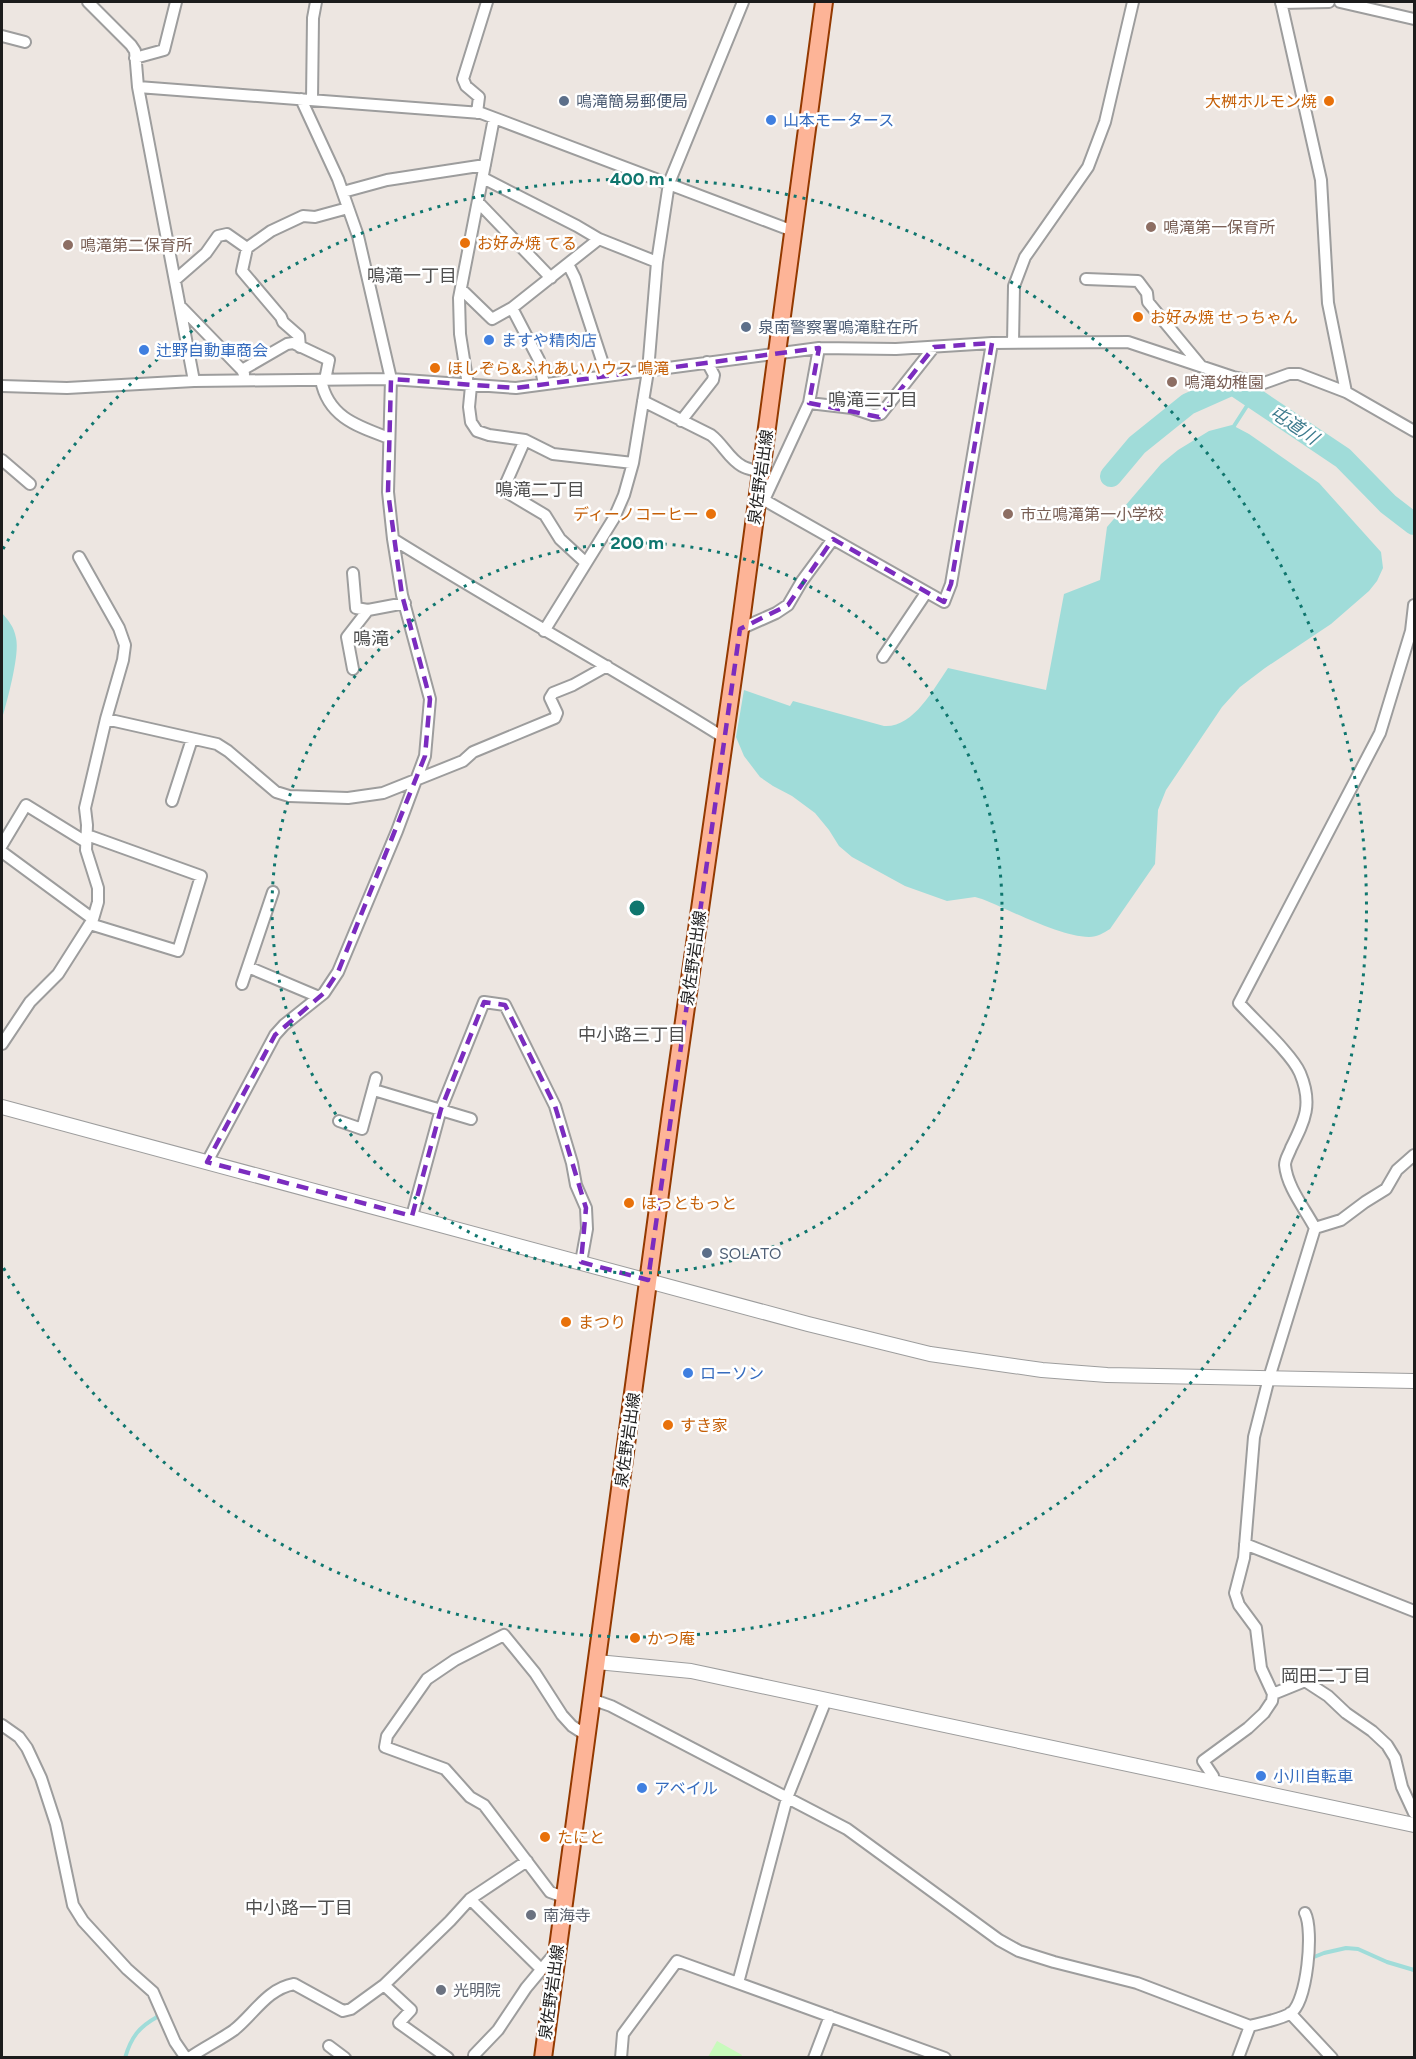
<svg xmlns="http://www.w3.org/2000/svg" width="1416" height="2059" font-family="Figtree,'Noto Sans JP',sans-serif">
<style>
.park{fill:#c8fabc}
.water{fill:#a0dcd9}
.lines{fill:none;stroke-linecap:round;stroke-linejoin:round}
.stream{stroke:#a0dcd9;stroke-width:4}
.river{stroke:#a0dcd9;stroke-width:22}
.minor-casing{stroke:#9d9d9d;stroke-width:14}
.tertiary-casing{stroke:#9d9d9d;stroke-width:16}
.primary-casing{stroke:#933900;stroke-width:20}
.minor{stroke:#fff;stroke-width:10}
.tertiary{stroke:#fff;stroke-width:14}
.primary{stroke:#fdb497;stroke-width:16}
.marked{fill:none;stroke:#7b2cbf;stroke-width:4.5;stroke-dasharray:12 8;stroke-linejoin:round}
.ring{fill:none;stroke:#0f766e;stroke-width:3;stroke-dasharray:3 6}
.service-dot{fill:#5c6f8a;stroke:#fff;stroke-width:2}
.food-dot{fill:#e8710a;stroke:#fff;stroke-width:2}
.shop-dot{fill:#3f7fe0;stroke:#fff;stroke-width:2}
.education-dot{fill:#8d6e63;stroke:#fff;stroke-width:2}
.worship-dot{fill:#6b7280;stroke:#fff;stroke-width:2}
.labels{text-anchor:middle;stroke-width:5;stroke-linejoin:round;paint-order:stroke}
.service-label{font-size:16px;fill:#4e5e75;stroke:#fff;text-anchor:start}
.food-label{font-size:16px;fill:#c56008;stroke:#fff;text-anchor:start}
.shop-label{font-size:16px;fill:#366cbe;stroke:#fff;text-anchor:start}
.education-label{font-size:16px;fill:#785e54;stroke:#fff;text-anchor:start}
.street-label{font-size:16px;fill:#1c1c1c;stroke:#fff}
.worship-label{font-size:16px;fill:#5b616d;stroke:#fff;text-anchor:start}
.neighbourhood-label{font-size:18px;fill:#4f4f4f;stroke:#fff}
.water-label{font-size:18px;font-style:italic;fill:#3d7b8d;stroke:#fff}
.centre{fill:#0f766e;stroke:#fff;stroke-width:3}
.ring-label{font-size:18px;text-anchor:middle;font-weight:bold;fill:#0f766e;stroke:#fff;stroke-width:5;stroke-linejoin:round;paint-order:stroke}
</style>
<rect width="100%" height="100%" fill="#ede6e1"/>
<path class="park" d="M 717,2041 L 742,2055 L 741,2057 L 708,2057 Z"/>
<path class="water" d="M 1232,425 L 1249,434 L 1319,483 L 1381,552 L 1383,568 L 1377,581 L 1369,591 L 1331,624 L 1265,668 L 1240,687 L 1222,707 L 1166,790 L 1158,810 L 1155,864 L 1110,929 C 1103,933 1098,937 1089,937 C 1060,937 1010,910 982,899 L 975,897 L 947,901 L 905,886 L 852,857 L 839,846 L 829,830 L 815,813 L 792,796 L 773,786 L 760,777 L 744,756 L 736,737 L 744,690 L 790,706 L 793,701 L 884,726 C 913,728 933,690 948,668 L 1046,690 L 1064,594 L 1100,580 L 1107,527 L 1161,464 L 1178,450 L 1209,431 Z
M 2,613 C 9,621 14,627 16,638 C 20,655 7,701 2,719 Z"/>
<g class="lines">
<path class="stream" d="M 1234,426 L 1252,398
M 1309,1959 L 1324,1953 L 1346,1948 L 1358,1949 L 1387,1962 L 1414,1970
M 125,2058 C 131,2037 139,2027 157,2017 L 158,2011"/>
<path class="river" d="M 1111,476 L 1137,445 L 1188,404 L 1233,384 L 1343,458 L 1388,504 L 1414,524"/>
<g class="minor-casing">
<path id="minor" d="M 88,2 L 131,45 L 135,51 L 138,87 L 194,381
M 1281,2 L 1321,180 L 1328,303 L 1346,392
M 1340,2 L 1414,19
M 1281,3 L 1329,2
M 2,36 L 25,42
M 135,58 L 164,50 L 176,2
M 138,87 L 481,113 L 793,231
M 312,100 L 313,18 L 316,2
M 477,113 L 479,97 L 466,86 L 463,79 L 487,2
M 483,178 L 577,226 L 599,239 L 657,262
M 343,192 L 387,180 L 485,165
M 478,202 L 551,278
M 247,248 L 271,231 L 303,216 L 315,217 L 348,208
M 568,264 L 575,278 L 607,376
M 1086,279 L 1138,281 L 1147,293 L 1148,302 L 1201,366
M 175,280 L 206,253 L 218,236 L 227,234 L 247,248 L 242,271 L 281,317 L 283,322 L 299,336 L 300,347
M 461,289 L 492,319 L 512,308 L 599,239
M 180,306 L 242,370 L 244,374
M 512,308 L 539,360 L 544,384
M 1013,343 L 1014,286 L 1025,257 L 1088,167 L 1105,122 L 1133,2
M 242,370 L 287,344 L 293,343 L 329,360 L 325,380
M 321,380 C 328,417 357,426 389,438
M 468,385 L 460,334 L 459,298 L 494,118
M 2,386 L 67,388 L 194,381 L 391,379 L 516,388 L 819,348 L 896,349 L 992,343 L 1128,342 L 1233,377 L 1264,383 L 1289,374 L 1299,374 L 1346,392 L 1414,431
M 471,386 L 469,407 L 471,422 L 477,431 L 489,435 L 525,440 L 553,454 L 633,463
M 643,401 L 711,435 C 723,444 729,459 742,466 C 747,469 754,470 760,472
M 809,403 L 852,408 L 873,415 L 881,414 L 934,347
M 681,421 L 713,380 L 714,375 L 707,362
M 525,440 L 503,490 L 545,515 L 560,539 L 586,563
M 2,460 L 30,484
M 757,496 L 944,602 L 951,584 L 992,343
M 764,500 L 809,403 L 819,348
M 393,539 C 502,607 615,669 723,737
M 353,573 L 356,608 L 368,610
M 740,629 L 776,613 L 788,605 L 802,581 L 833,539
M 544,631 L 614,518 L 624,495 L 633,463 L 648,371 L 657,262 L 669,183 L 743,2
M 883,657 L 926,593
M 353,669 L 347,637 L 368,610 L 405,603
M 106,719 L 217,744 L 228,751 L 276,792 L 289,796 L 348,798 L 383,793 L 463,761 L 473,752 L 555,718 L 557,713 L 550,698 L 553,693 L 573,685 L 607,666
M 172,801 L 192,739
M 87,835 L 201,876 L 178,951 L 90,924
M 2,845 L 26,805 L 86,842
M 2,852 L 93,919
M 248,967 L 319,997
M 242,984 L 273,892
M 2,1044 L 30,1002 L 58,974 L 93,919 L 98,902 L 98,888 L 86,850 L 87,825 L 85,808 L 106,719 L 123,660 L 125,645 L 119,628 L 79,557
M 374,1090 L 471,1119
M 339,1121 L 362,1129 L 376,1078
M 207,1162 L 275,1035 L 284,1025 L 324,993 L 338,972 L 397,831 L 425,756 L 430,699 L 402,595 L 393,539 L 388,492 L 391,379 L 358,236 L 338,179 L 301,99
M 412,1216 L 441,1109 L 484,1002 L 505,1005 L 555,1106 L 572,1163 L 576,1185 L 586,1208 L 587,1229 L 581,1262
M 1315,1228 C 1305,1209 1287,1187 1285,1165 C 1285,1159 1289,1154 1291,1148 C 1305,1120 1313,1104 1300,1073 C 1292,1054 1254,1020 1239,1003 L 1380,733 L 1411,631 L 1414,605
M 1245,1544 L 1414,1611
M 1273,1694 L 1305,1681 L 1328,1696 L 1346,1713 L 1372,1731 L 1387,1745 L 1395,1758 L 1402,1787 L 1414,1813
M 591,1699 L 611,1706 L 847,1829 L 999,1940 L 1019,1951 L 1054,1962 L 1137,1983 L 1250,2026 L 1238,2058
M 2,1725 L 19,1737 L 27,1748 L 41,1778 L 56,1824 L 73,1905 L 83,1921 L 127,1969 L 153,1992 L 175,2042 L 186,2058
M 1211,1782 L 1213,1776 L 1203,1761 L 1248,1728 L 1264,1713 L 1272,1701 L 1273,1694 L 1261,1668 L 1256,1628 L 1239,1605 L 1235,1593 L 1244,1558 L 1254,1437 L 1269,1378 L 1315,1228 L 1341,1220 L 1365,1202 L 1386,1189 L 1397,1170 L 1414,1155
M 564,1897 L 550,1892 L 484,1805 L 470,1797 L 445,1769 L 385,1747 L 387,1736 L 427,1679 L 455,1660 L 504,1635 L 535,1673 L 562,1715 L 572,1726 L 586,1735
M 470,1899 L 541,1969
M 738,1983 L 787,1798 L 826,1700
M 1290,2013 L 1332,2058
M 1250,2026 C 1261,2023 1282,2019 1291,2013 C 1307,2002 1314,1930 1305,1913
M 329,2046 L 345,2058
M 474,2055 L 498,2030 L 526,1988 L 556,1952
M 189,2058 C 203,2048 220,2040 234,2030 C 254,2014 267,1989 294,1984 L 343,2011 L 351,2009 L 384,1985
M 448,2058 L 399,2023 L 411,2010 L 384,1985 L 450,1921 L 470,1899 L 527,1861
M 621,2058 L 623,2034 L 677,1961 L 945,2058
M 814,2058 L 830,2016"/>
</g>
<g class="tertiary-casing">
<path id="tertiary" d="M 2,1107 L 808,1324 L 930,1354 L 1042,1370 L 1107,1375 L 1414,1381
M 597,1662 L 691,1671 L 1414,1825"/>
</g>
<g class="primary-casing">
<path id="primary" d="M 543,2058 L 671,1112 L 740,629 L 824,2"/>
</g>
<use href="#minor" class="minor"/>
<use href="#tertiary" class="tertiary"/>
<use href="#primary" class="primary"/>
</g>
<path class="marked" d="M 992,343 L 951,584 L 944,602 L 833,539 L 788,605 L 740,629 L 648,1280 L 581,1262 L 586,1208 L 555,1106 L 505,1005 L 484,1002 L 441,1109 L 412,1216 L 207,1162 L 275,1035 L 324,993 L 338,972 L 425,756 L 430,699 L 402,595 L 388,492 L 391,379 L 516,388 L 819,348 L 809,403 L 879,417 L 934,347 Z"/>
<g class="ring">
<circle cx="637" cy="908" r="365"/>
<path d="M3 549A729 729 0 1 1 3 1267"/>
</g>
<g class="service-dot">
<circle cx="564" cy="101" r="6"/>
<circle cx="746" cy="327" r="6"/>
<circle cx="707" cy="1253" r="6"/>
</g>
<g class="food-dot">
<circle cx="1329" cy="101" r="6"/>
<circle cx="465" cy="243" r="6"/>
<circle cx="1138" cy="317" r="6"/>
<circle cx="435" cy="368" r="6"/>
<circle cx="711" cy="514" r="6"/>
<circle cx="629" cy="1203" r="6"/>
<circle cx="566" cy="1322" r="6"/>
<circle cx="668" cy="1425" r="6"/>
<circle cx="635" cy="1638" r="6"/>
<circle cx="545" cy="1837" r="6"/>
</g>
<g class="shop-dot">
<circle cx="771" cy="120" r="6"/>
<circle cx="489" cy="340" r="6"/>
<circle cx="144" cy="350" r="6"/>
<circle cx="688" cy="1373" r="6"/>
<circle cx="1261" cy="1776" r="6"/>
<circle cx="642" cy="1788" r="6"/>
</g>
<g class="education-dot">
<circle cx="1151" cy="227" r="6"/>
<circle cx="68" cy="245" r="6"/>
<circle cx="1172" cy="382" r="6"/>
<circle cx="1008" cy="514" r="6"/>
</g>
<g class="worship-dot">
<circle cx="531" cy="1915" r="6"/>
<circle cx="441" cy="1990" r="6"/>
</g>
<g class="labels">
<g class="service-label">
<text x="576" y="107">鳴滝簡易郵便局</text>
<text x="758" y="333">泉南警察署鳴滝駐在所</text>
<text x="719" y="1259">SOLATO</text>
</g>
<g class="food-label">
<text x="1317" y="107" text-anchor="end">大桝ホルモン焼</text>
<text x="477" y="249">お好み焼 てる</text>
<text x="1150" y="323">お好み焼 せっちゃん</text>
<text x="447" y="374">ほしぞら&amp;ふれあいハウス 鳴滝</text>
<text x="699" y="520" text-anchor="end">ディーノコーヒー</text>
<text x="641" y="1209">ほっともっと</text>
<text x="578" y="1328">まつり</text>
<text x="680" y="1431">すき家</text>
<text x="647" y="1644">かつ庵</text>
<text x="557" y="1843">たにと</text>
</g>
<g class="shop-label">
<text x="783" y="126">山本モータース</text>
<text x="501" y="346">ますや精肉店</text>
<text x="156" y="356">辻野自動車商会</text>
<text x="700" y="1379">ローソン</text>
<text x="1273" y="1782">小川自転車</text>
<text x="654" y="1794">アベイル</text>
</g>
<g class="education-label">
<text x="1163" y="233">鳴滝第一保育所</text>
<text x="80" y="251">鳴滝第二保育所</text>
<text x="1184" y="388">鳴滝幼稚園</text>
<text x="1020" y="520">市立鳴滝第一小学校</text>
</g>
<g class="street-label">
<text transform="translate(760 477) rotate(-82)" y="6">泉佐野岩出線</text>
<text transform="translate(693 958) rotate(-82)" y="6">泉佐野岩出線</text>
<text transform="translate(627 1440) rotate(-82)" y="6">泉佐野岩出線</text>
<text transform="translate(551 1992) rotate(-82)" y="6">泉佐野岩出線</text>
</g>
<g class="worship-label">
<text x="543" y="1921">南海寺</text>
<text x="453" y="1996">光明院</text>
</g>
<g class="neighbourhood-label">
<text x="412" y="282">鳴滝一丁目</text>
<text x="873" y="406">鳴滝三丁目</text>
<text x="540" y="496">鳴滝二丁目</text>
<text x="371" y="645">鳴滝</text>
<text x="632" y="1041">中小路三丁目</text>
<text x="1326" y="1682">岡田二丁目</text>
<text x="299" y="1914">中小路一丁目</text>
</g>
<g class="water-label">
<text transform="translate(1294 425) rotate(34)" y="6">屯道川</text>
</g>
</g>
<circle cx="637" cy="908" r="9" class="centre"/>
<g class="ring-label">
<text x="637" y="185">400 m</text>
<text x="637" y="549">200 m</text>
</g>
<rect width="1416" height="2059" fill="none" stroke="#1c1c1c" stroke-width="6"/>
</svg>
